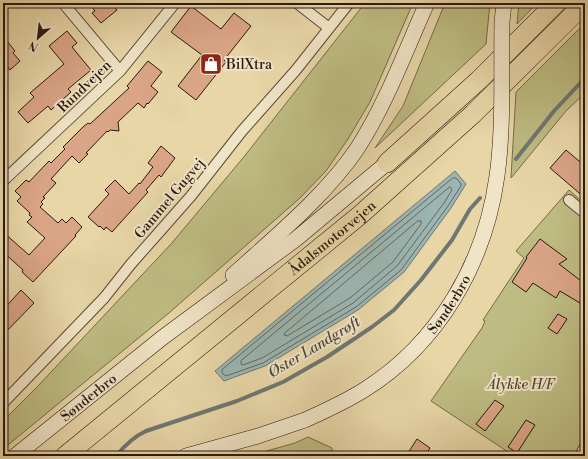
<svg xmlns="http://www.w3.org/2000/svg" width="588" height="459" font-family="'Libre Bodoni',serif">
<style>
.green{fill:#bebc82;stroke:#746a4a}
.water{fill:#9bb6b2;stroke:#6e7772}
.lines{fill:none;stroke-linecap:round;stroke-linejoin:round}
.shore{stroke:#626762;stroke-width:1}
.stream{stroke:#6e7772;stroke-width:4}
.building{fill:#daa586;stroke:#2a1811}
.street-casing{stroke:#5a4836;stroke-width:12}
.secondary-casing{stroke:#2a1811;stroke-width:16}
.highway-casing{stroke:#2a1811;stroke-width:20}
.street{stroke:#f0e4c6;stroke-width:10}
.secondary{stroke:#f0e4c6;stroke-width:15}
.highway{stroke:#e8d6a7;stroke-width:19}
.secondary-bridge-casing{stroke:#2a1811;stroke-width:16;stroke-linecap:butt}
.secondary-bridge{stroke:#f0e4c6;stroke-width:15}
.labels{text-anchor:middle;stroke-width:4;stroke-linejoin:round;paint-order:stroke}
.poi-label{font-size:14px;fill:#2a1811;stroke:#f0e4c6;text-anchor:start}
.street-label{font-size:14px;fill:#2a1811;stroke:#f0e4c6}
.park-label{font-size:14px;font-style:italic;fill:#564933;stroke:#f0e4c6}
.water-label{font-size:15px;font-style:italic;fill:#4c4741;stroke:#f0e4c6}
</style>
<rect width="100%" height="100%" fill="#e8d6a7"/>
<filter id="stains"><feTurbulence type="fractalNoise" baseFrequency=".005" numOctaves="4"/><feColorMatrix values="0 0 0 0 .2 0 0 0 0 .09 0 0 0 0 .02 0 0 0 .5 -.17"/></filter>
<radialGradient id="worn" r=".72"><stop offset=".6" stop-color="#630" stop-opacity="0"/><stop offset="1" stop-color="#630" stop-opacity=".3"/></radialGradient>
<path class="green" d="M 365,3 L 413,3 L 370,102 L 348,139 L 326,171 L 300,198 L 169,313 L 3,449 L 3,421 L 37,387 L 171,244 L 243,158 Z
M 445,3 L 490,3 L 486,44 L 375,148 L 403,106 Z
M 519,3 L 537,3 L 517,24 Z
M 585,23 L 585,93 L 566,111 L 511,178 L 516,92 Z
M 569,190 L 585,204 L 585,435 L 575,456 L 514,456 L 431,401 L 482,328 L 485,321 L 483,320 L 524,258 L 516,251 Z
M 308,437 L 332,448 L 332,456 L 249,456 L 295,443 Z"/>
<path class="water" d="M 455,171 L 466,184 L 451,208 L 404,272 L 358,310 L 265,366 L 224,381 L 215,371 Z"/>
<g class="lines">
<path class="shore" d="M 453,178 L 456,178 L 461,184 L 461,186 L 448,206 L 401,270 L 356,307 L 263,363 L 226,376 L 222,373 L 222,370 Z
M 450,187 L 452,190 L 444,203 L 397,266 L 353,303 L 262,358 L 243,365 L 241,364 L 241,361 Z
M 418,221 L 421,221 L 421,224 L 393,262 L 350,298 L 287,336 L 284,335 L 285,333 Z"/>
<path class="stream" d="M 516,159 L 554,111 L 585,78
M 116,456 C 125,445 133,437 146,431 L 237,401 L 283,382 L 327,357 L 372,327 L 394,310 L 421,280 L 452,240 L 470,209 L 480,198"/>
</g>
<path class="building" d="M 89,3 L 111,3 L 117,10 L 101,23 L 92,13 L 95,11 Z
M 191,6 L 221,29 L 234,13 L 251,26 L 224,60 L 226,62 L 196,100 L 178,86 L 202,55 L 171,32 Z
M 67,31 L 77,43 L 72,47 L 91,70 L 68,89 L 71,92 L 51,110 L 48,106 L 28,123 L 18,112 L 34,97 L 30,93 L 64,64 L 49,46 Z
M 3,36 L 15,51 L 13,53 L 20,61 L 10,70 L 3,61 Z
M 148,61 L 162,72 L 151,86 L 158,92 L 148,104 L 147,103 L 144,108 L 138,103 L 118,122 L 119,131 L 110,130 L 108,132 L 107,131 L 86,153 L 88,154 L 79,163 L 72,156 L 51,179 L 56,183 L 43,197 L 45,198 L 41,202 L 43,204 L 40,207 L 58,223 L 62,219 L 66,223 L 72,217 L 82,227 L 75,235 L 76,236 L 33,282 L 22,272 L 23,270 L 3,252 L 3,232 L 29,255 L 45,238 L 27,222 L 32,217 L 29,215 L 30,213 L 17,201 L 21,197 L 15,191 L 26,180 L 29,182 L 49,161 L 51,163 L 65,149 L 63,147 L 83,127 L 88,123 L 90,124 L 129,88 L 127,86 Z
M 161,146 L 175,158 L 161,177 L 159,175 L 146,190 L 148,192 L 112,232 L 106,227 L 104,230 L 100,226 L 99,227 L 88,217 L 109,194 L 105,190 L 115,180 L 129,194 L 139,183 L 140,184 L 153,167 L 148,163 Z
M 566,150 L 585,166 L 585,198 L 550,168 Z
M 540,239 L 567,259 L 559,264 L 585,284 L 585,306 L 560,291 L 556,298 L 533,283 L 526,292 L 512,282 L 527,258 L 526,257 Z
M 21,290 L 34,303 L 3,335 L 3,310 Z
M 558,314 L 567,319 L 557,334 L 548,328 Z
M 495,400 L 504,406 L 485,431 L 476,424 Z
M 526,420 L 535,425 L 517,453 L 508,447 Z
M 417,439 L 430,448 L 425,456 L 406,456 Z"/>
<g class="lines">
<g class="street-casing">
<path id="street" d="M 63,3 L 120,71
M 297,3 L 329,28
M 3,181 L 120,71 L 175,3
M 569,200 L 585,213
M 3,403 L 104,298 L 131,264 L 191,196 L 242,131 L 296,70 L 349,3
M 580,456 L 585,447"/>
</g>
<g class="secondary-casing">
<g id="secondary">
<path d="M 233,275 C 276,236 324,197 357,149 C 386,104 405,52 427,3"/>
<path id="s1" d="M 15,456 L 162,338 L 296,239 L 387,163"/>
<path d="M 186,456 L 258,436 L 305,420"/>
</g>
</g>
<g class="highway-casing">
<g id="highway">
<path d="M 387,163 L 479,80 L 556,3"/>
<path id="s2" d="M 65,456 L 360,215 L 473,114 L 585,3"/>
</g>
</g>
<use href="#street" class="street"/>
<use href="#secondary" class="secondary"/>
<use href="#highway" class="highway"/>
<g class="secondary-bridge-casing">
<g id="secondary-bridge">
<path id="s3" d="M 305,420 C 325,411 345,402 364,390 C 439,343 485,263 497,176 C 504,126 501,73 502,22 L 504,3"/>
</g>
</g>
<use href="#secondary-bridge" class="secondary-bridge"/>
</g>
<defs>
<g id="shop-square" transform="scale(1.15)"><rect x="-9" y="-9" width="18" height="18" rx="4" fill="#8f2418" stroke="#f0e4c6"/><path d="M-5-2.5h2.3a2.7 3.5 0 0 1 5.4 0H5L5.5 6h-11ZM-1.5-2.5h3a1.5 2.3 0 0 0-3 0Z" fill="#fff"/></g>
</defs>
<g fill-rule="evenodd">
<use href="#shop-square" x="211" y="64"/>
</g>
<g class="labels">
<g class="poi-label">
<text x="226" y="69">BilXtra</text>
</g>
<g class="street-label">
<text transform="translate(84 86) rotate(-44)" y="5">Rundvejen</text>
<text transform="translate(169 198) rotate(-50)" y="5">Gammel Gugvej</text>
<text dy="5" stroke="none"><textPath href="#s2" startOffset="345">Ådalsmotorvejen</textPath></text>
<text dy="5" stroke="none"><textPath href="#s3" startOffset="188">Sønderbro</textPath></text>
<text dy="5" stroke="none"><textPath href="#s1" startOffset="94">Sønderbro</textPath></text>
</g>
<g class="park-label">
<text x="521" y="389">Ålykke H/F</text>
</g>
<g class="water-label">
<text transform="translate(314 347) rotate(-31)" y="5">Øster Landgrøft</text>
</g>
</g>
<rect width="588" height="459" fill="none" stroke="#e8d6a7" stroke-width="16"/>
<rect x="4" y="4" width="580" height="451" fill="none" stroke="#2a1811" stroke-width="2"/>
<rect x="8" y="8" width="572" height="443" fill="none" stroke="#2a1811"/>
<g transform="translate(38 38) rotate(208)" stroke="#f0e4c6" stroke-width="3" paint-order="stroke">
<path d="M0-3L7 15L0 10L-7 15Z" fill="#2a1811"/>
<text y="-6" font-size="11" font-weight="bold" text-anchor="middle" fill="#2a1811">N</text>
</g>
<rect width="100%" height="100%" filter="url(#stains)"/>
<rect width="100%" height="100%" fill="url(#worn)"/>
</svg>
